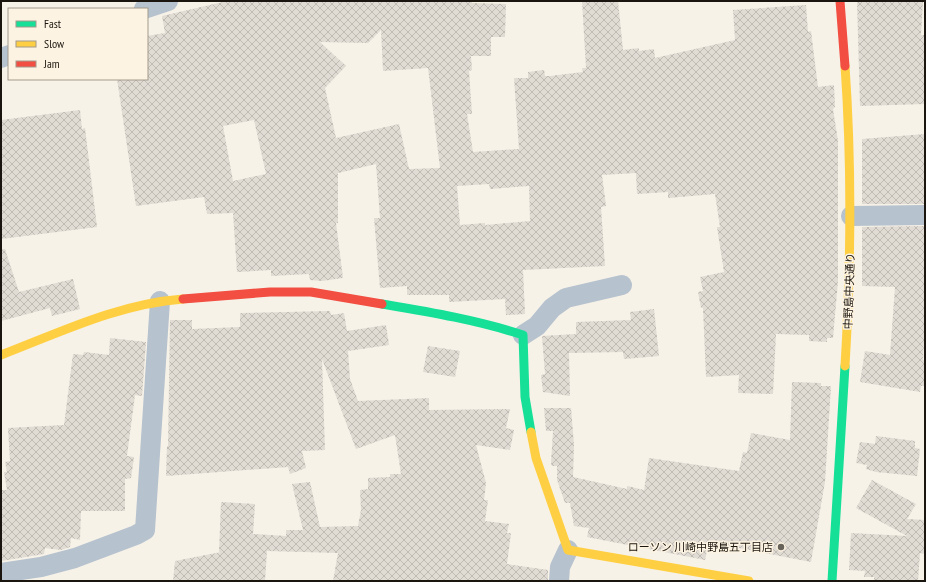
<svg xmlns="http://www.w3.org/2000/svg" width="926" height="582" font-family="'PT Sans Narrow','Noto Sans JP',sans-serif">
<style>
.building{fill:url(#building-cross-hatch);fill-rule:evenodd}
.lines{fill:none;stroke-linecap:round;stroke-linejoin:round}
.street{stroke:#b6c2ce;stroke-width:20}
.fast{stroke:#16e098;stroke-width:9}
.slow{stroke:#ffcf43;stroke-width:9}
.jam{stroke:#f24e42;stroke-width:9}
.poi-dot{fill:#67625a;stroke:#fdf3e2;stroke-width:1.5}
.labels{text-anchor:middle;stroke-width:3;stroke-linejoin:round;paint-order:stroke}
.street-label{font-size:11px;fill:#1a150e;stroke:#fdf3e2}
.poi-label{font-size:11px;fill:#1a150e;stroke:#fdf3e2;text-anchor:end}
</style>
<defs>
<pattern id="building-cross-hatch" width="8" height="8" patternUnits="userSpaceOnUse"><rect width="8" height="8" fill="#e0dbd3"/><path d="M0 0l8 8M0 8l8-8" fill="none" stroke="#c0bbb4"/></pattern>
</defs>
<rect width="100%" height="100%" fill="#f7f2e8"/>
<path class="building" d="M 227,1 L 472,1 L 472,3 L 506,4 L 505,37 L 491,37 L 491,56 L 471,56 L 472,70 L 469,71 L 472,114 L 467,114 L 473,152 L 519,149 L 514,78 L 528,78 L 528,72 L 544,70 L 545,76 L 550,76 L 583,72 L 582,68 L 586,68 L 582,1 L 618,1 L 623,50 L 639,48 L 639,51 L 654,49 L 655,58 L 735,40 L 733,10 L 806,5 L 808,32 L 811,31 L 818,87 L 834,85 L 835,107 L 833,109 L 838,141 L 838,281 L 833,338 L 827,338 L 827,342 L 809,341 L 809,335 L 776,334 L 773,394 L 738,393 L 739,375 L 706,377 L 703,308 L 701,308 L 698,292 L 703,291 L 700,277 L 724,272 L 717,227 L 720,227 L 715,194 L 668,198 L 668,192 L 637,194 L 636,173 L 602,175 L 606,206 L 601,207 L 605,266 L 523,270 L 525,314 L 506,315 L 505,299 L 449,302 L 449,295 L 407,295 L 407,286 L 380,288 L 374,218 L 380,218 L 376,164 L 338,173 L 338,223 L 336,223 L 343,278 L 322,281 L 310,280 L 309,274 L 271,276 L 271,270 L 237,272 L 233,213 L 207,214 L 204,197 L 136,206 L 117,79 L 147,79 L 147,36 L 165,33 L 162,16 ZM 381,30 L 383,71 L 428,68 L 440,168 L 409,169 L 399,124 L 336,138 L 325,88 L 346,66 L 320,42 L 368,43 ZM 254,120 L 266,174 L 233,181 L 223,126 ZM 489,184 L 490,189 L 529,186 L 530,221 L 485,225 L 485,223 L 460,225 L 457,186 Z
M 857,1 L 923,1 L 921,35 L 925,35 L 925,104 L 860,106 Z
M 80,110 L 82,129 L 85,128 L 97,227 L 1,239 L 1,120 Z
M 925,134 L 925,204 L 862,204 L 862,139 Z
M 925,226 L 925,325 L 923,360 L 925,360 L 925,386 L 921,386 L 920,392 L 860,382 L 865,351 L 890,355 L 895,287 L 862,286 L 862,227 Z
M 1,249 L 5,249 L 19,292 L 73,279 L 80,309 L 52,316 L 50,308 L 1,321 Z
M 654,309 L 659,356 L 624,359 L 623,352 L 569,353 L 570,396 L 543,392 L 541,375 L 545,374 L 542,336 L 576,334 L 576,322 L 631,320 L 630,312 Z
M 330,311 L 331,315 L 344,313 L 347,331 L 386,325 L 389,345 L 348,351 L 350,379 L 358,401 L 429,398 L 429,410 L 510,409 L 506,428 L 514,430 L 510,450 L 476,445 L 486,483 L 484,500 L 488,500 L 485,521 L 509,524 L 507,533 L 511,533 L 507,564 L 548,570 L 548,581 L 333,581 L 338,553 L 267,551 L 265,581 L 173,581 L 175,561 L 221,552 L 219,552 L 221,502 L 255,504 L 253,534 L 286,536 L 286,530 L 303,530 L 292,484 L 310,482 L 320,527 L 358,526 L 361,510 L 360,490 L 368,489 L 368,478 L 390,477 L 390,474 L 401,474 L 395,435 L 356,449 L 322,359 L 325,450 L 302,451 L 306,468 L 290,474 L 288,467 L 166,476 L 167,446 L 168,446 L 170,320 L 192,320 L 192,329 L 240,327 L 240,313 Z
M 110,338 L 146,342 L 142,396 L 135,395 L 127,456 L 134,457 L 131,478 L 125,479 L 125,511 L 81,511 L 80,540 L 71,538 L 70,547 L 61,550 L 45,548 L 44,554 L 1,561 L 2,490 L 7,490 L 4,472 L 7,472 L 5,462 L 10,461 L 8,428 L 64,425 L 73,354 L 83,355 L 84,352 L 109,355 Z
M 428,346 L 460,351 L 455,377 L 423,372 Z
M 792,382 L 821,383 L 821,386 L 831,386 L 825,482 L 811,562 L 709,542 L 705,560 L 587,537 L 589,528 L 574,526 L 570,503 L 565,503 L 557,480 L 557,466 L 552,466 L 551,463 L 553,431 L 546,431 L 544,408 L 571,408 L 574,445 L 573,477 L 627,489 L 627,486 L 644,490 L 649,458 L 739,471 L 743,452 L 747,453 L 751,433 L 790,440 Z
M 876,436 L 915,441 L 915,448 L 920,449 L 917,476 L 876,472 L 866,469 L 867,465 L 856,463 L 860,442 L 875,444 Z
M 872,480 L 916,504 L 907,519 L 925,520 L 925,554 L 920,553 L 918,581 L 874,580 L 874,577 L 864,577 L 865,571 L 849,570 L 851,533 L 907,536 L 856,508 Z"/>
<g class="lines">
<path class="street" d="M 144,9 L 168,1
M 1,58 L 9,55
M 851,216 L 925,215
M 523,335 L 537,326 L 552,308 L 566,298 L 622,285
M 1,573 L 41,567 L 75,558 L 136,535 L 145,530 L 160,301
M 559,581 L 560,567 L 568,550"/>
<path class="fast" d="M 382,304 C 429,312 477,320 523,335 L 525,397 L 531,432
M 832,581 L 845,366"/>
<path class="slow" d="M 845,66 C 852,166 851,266 845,366
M 1,355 C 61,332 118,304 183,299
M 531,432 L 536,458 L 568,550 L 749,581"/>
<path class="jam" d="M 840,1 L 845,66
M 183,299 L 270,292 L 311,292 L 382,304"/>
</g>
<circle class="poi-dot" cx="781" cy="547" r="4"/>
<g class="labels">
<g class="street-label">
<text transform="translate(849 291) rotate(-88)" y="4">中野島中央通り</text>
</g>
<g class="poi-label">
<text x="773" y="551">ローソン 川崎中野島五丁目店</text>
</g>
</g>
<rect width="926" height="582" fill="none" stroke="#1a150e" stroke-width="4"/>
<rect x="8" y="8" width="140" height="72" fill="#fdf3e2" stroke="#a29a8d"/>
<rect x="16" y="21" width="20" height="6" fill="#16e098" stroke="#a29a8d"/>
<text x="44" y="28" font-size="12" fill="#1a150e">Fast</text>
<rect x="16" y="41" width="20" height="6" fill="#ffcf43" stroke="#a29a8d"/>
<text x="44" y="48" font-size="12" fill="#1a150e">Slow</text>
<rect x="16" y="61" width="20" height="6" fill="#f24e42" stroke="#a29a8d"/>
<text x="44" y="68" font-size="12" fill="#1a150e">Jam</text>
</svg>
